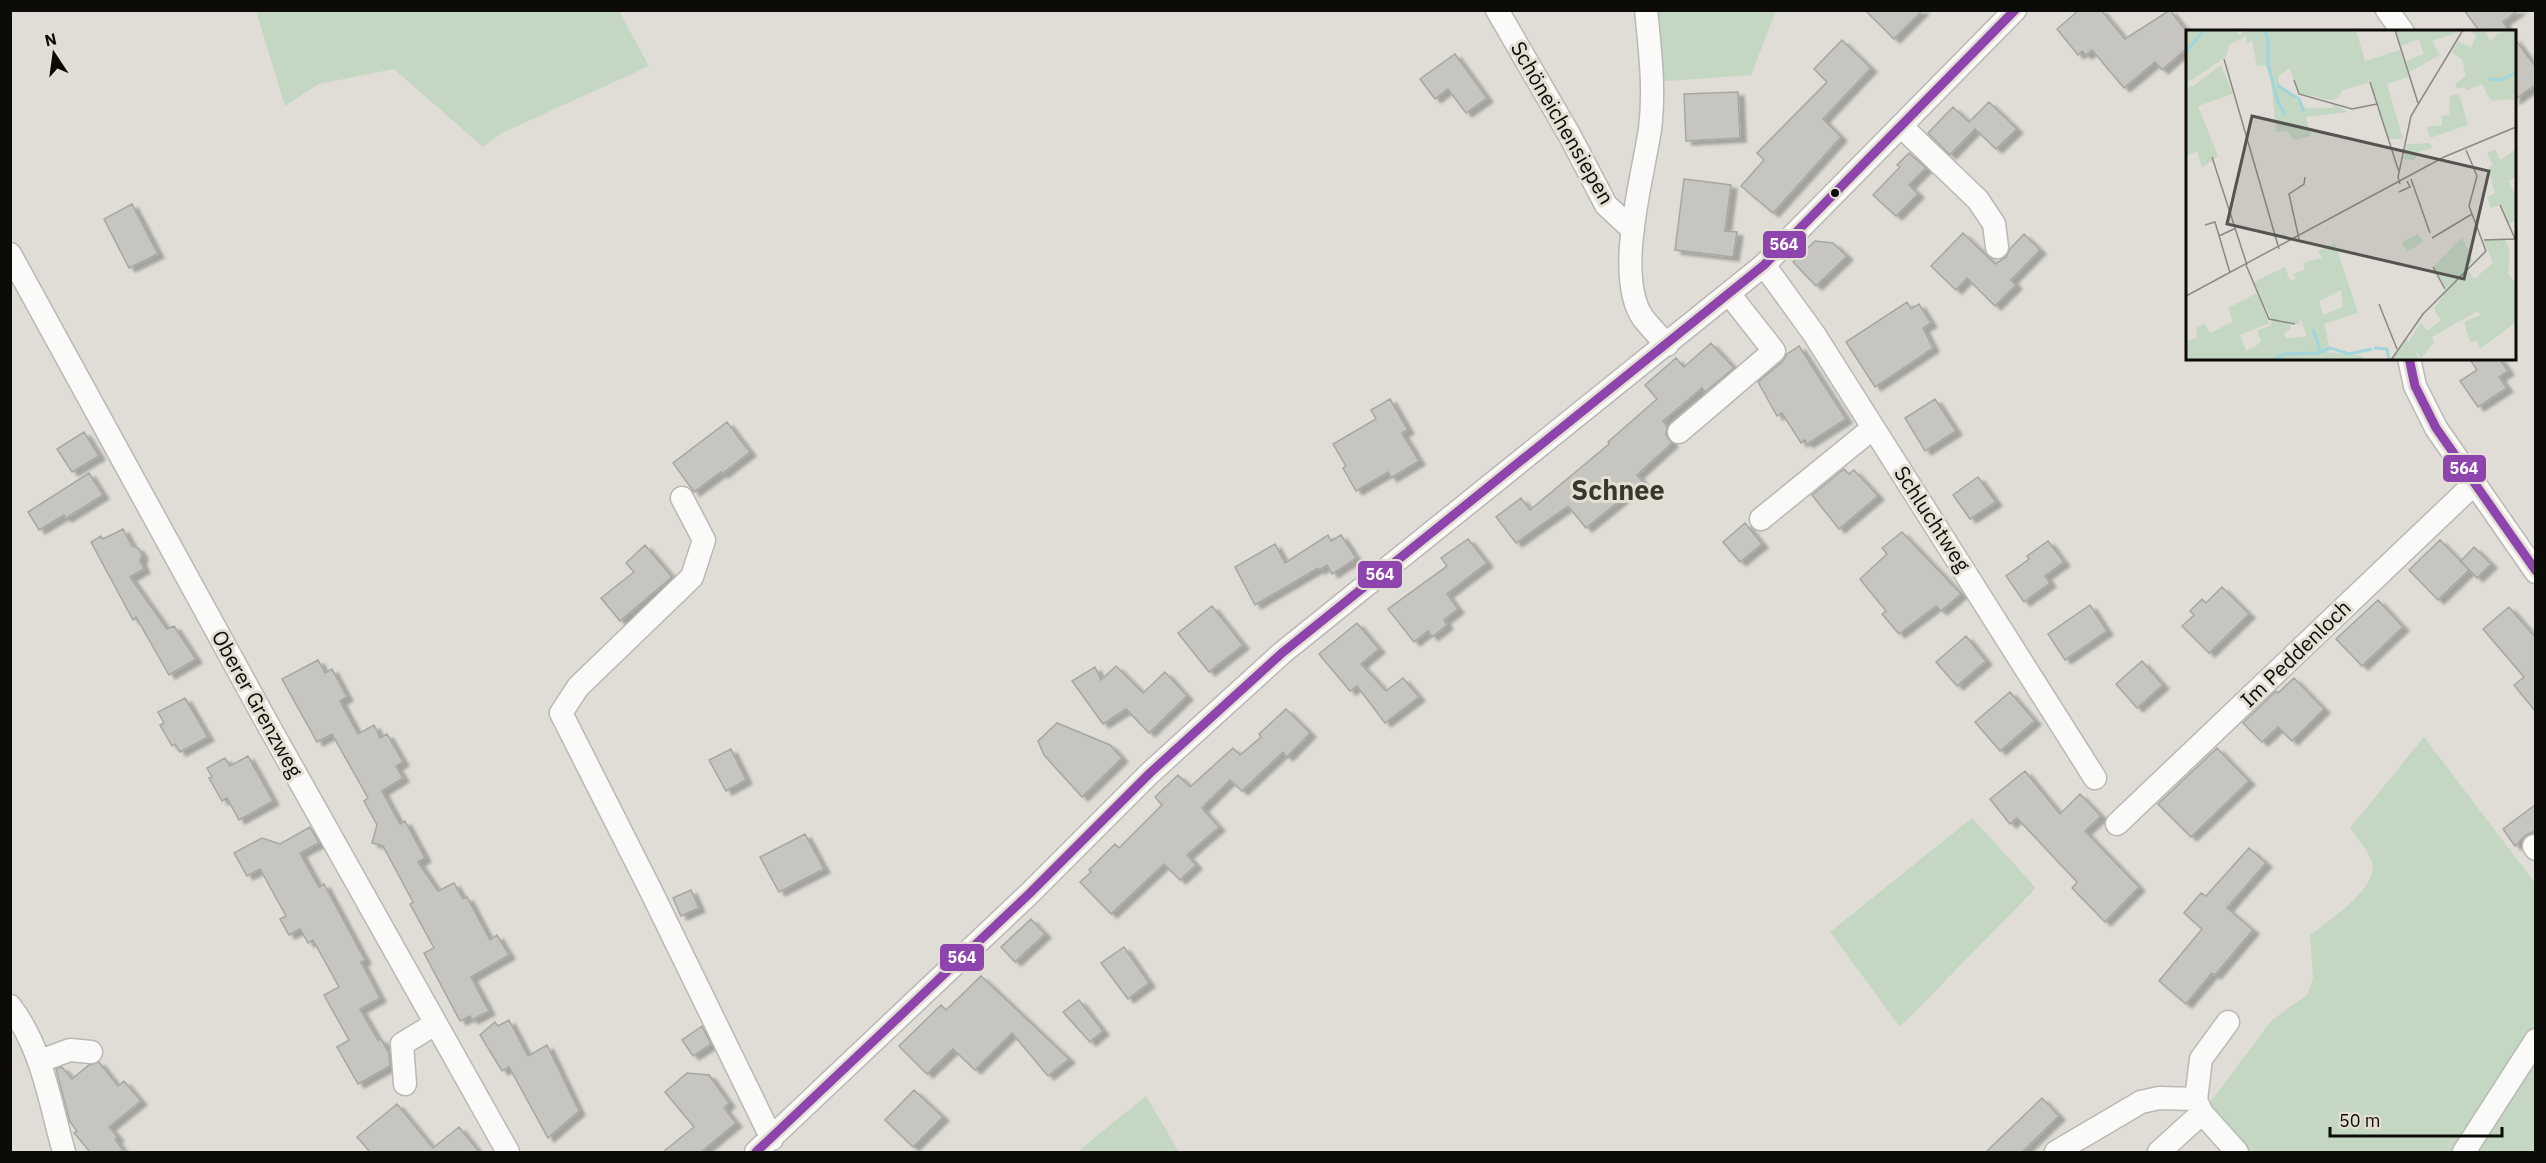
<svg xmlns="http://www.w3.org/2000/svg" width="2546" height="1163" font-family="'IBM Plex Sans',sans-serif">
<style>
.green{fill:#c3d7c3}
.building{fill:#c7c5c0;stroke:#a8a6a1;stroke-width:1.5;filter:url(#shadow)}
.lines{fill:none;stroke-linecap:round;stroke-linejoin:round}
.minor-casing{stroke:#bab8b4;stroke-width:25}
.minor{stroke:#fafaf9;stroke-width:22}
.bus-1-casing{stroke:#e3dfd3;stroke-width:14}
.bus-1{stroke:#8e44ad;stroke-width:9}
.bus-dot{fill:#0c0b08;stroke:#e3dfd3;stroke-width:2}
.labels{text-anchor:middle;stroke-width:6;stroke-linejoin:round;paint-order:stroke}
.street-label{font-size:21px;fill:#0c0b08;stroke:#e3dfd3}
.district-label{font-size:27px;font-weight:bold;fill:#39362c;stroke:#e3dfd3}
.inset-river{fill:none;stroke:#a1d5dc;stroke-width:3}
.inset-road{fill:none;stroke:#8b8984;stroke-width:1.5}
.view{fill:#565450;fill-opacity:0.15;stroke:#565450;stroke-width:3}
.inset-edge{fill:none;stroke:#0c0b08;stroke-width:3}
.line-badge{stroke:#e3dfd3;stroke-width:2}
.badge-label{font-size:16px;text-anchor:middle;font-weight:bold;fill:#fff}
</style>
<defs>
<filter id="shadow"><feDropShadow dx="6" dy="4" stdDeviation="1.5" flood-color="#0004"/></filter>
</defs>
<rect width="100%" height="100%" fill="#e0ddd6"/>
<path class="green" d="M 256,11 L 619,11 L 649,66 L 502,133 L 483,147 L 394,69 L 319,84 L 285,106 Z
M 1646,11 L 1776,11 L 1751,75 L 1653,82 Z
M 2424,737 L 2535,883 L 2535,1152 L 2237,1152 L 2202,1113 L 2272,1020 L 2308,994 L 2313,977 L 2310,935 C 2329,920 2382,887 2371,859 C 2366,848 2356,837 2350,828 Z
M 1972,818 L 2036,888 L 1900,1027 L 1830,932 Z
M 1146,1096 L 1179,1152 L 1077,1152 Z"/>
<path class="building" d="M 1865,10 L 1923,10 L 1894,39 Z
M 2079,10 L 2101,10 L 2125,39 L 2170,10 L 2187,32 L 2187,48 L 2162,70 L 2155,62 L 2124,88 L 2092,50 L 2086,55 L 2082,51 L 2078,55 L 2057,29 Z
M 2464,10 L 2519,10 L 2503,22 L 2510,32 L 2480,32 Z
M 2514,38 L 2535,66 L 2535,85 L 2514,100 Z
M 1842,40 L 1871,68 L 1823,119 L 1841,137 L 1773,213 L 1741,186 L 1764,160 L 1757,153 L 1827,82 L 1814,69 Z
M 1455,54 L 1487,98 L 1466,113 L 1448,89 L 1435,99 L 1420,79 Z
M 1738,92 L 1740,138 L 1686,141 L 1684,94 Z
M 1989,102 L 2017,129 L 1996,149 L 1975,129 L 1950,155 L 1928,133 L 1953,107 L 1969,122 Z
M 1909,153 L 1926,168 L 1909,185 L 1918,194 L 1896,216 L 1873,195 L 1900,167 L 1897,165 Z
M 1684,179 L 1731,185 L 1725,231 L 1737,232 L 1733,257 L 1675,250 Z
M 132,204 L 158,254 L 129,268 L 104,219 Z
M 1963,233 L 1995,264 L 2006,257 L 2010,249 L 2024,234 L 2040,250 L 2011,280 L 2016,285 L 1995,306 L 1967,278 L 1956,290 L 1931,266 Z
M 1815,241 L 1833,243 L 1847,256 L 1816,286 L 1793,262 Z
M 1907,302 L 1911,309 L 1919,304 L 1931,323 L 1923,328 L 1933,348 L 1875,387 L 1846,342 Z
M 1711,343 L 1734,368 L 1705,392 L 1702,388 L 1663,421 L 1667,426 L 1666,435 L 1672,443 L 1637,475 L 1643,482 L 1586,528 L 1568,506 L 1516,543 L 1496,517 L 1521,498 L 1530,510 L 1609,444 L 1608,442 L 1657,399 L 1645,385 L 1676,358 L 1684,367 Z
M 1799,346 L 1846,419 L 1807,444 L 1805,440 L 1801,443 L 1782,413 L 1777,416 L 1758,382 L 1783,361 L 1787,354 Z
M 2469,358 L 2499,358 L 2508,371 L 2499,377 L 2507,388 L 2478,407 L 2460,381 L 2477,370 Z
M 1390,399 L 1408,430 L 1402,433 L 1419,461 L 1391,478 L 1388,472 L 1356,491 L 1343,468 L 1346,466 L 1333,444 L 1376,419 L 1371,410 Z
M 1935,399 L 1956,431 L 1925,451 L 1905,418 Z
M 727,422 L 750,452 L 722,474 L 721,472 L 694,492 L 673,463 Z
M 84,432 L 99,456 L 72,472 L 57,449 Z
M 1844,469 L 1849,474 L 1854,470 L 1878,496 L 1839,529 L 1812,495 Z
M 89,473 L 103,495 L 66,518 L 64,515 L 39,530 L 28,512 Z
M 1978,477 L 1996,502 L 1970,519 L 1953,495 Z
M 1745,523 L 1762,544 L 1740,562 L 1723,542 Z
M 123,529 L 132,546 L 138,548 L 142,555 L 140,561 L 144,569 L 130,577 L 167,629 L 174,626 L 196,659 L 169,675 L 136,617 L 133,620 L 91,542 L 101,536 L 103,539 Z
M 1902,532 L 1961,594 L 1941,611 L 1936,606 L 1899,634 L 1882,614 L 1886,611 L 1860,579 L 1887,554 L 1882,548 Z
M 1328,535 L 1331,541 L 1341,535 L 1356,558 L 1332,574 L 1327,565 L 1319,570 L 1318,568 L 1255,605 L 1235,567 L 1275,544 L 1285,563 Z
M 1468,539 L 1487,563 L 1447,594 L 1458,609 L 1444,620 L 1447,625 L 1432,637 L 1428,631 L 1414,642 L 1388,609 L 1447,566 L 1441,558 Z
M 2440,540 L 2469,570 L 2438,600 L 2409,570 Z
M 2048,541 L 2064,562 L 2045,576 L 2050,583 L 2024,602 L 2006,576 L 2029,559 L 2027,556 Z
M 645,545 L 672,577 L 620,621 L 601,598 L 634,572 L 626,563 Z
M 2474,547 L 2491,564 L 2477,578 L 2461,561 Z
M 2222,587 L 2249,614 L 2209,653 L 2182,626 L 2194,615 L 2190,611 L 2202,599 L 2206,603 Z
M 2378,600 L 2403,627 L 2362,666 L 2336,639 Z
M 2090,605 L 2107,631 L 2065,660 L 2048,634 Z
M 1212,606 L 1243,645 L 1209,672 L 1178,633 Z
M 2509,607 L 2535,637 L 2535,711 L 2514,685 L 2524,677 L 2483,629 Z
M 1357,623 L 1379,649 L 1361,664 L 1386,691 L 1403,678 L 1419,697 L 1385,723 L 1357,686 L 1350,691 L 1319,654 Z
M 1966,636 L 1986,661 L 1957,686 L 1936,662 Z
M 318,660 L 325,673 L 332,669 L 347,697 L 340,701 L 358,734 L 374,725 L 380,738 L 387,734 L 403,762 L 396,766 L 403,778 L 382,791 L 400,824 L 405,821 L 425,858 L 418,862 L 438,891 L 454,883 L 463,899 L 467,897 L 490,940 L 497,935 L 509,955 L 471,977 L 489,1011 L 472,1020 L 470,1016 L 460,1021 L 424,953 L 434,948 L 410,904 L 413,902 L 383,846 L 372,843 L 377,825 L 364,801 L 368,798 L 332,734 L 317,742 L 282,679 Z
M 2142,661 L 2163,685 L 2137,708 L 2116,684 Z
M 1116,666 L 1143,693 L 1165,672 L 1187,696 L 1149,733 L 1126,709 L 1103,724 L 1072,681 L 1095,667 L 1101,680 Z
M 2294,678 L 2324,709 L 2292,741 L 2278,727 L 2262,742 L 2243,723 L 2276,691 L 2278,693 Z
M 2010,692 L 2035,721 L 2000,751 L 1975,722 Z
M 185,698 L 208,737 L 180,752 L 175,744 L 172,746 L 160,725 L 164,723 L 158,712 Z
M 1286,709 L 1310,733 L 1287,757 L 1283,752 L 1242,791 L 1230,780 L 1202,808 L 1219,827 L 1187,855 L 1196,865 L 1180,880 L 1164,864 L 1111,914 L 1080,882 L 1091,872 L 1089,870 L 1115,844 L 1119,848 L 1162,805 L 1155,797 L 1178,775 L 1190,787 L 1233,748 L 1240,755 L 1261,737 L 1259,734 Z
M 1057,723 L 1110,745 L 1122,758 L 1082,797 L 1044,755 L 1038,741 Z
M 2217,748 L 2249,781 L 2191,837 L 2158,804 Z
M 731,749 L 746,780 L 726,791 L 709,760 Z
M 248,756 L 273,801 L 239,820 L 227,798 L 222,801 L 209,778 L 212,777 L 207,768 L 225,758 L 230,766 Z
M 2025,771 L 2060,814 L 2080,794 L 2101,816 L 2085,831 L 2139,887 L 2105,922 L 2072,888 L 2077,882 L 2017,818 L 2010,824 L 1990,799 Z
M 2535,805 L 2535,831 L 2526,835 L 2515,846 L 2503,829 Z
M 310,827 L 319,843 L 300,853 L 319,887 L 324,884 L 365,960 L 361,962 L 380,998 L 360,1009 L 378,1040 L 381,1039 L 389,1053 L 390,1066 L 358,1084 L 337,1047 L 349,1040 L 324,995 L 339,987 L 313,940 L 308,943 L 300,929 L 289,935 L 280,919 L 286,916 L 260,869 L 247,876 L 234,853 L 262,838 L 280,844 Z
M 805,834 L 824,869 L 779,892 L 760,857 Z
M 2249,848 L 2266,863 L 2227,908 L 2253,930 L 2215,975 L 2212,973 L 2186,1004 L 2159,981 L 2202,929 L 2184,913 L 2201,893 L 2206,896 Z
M 691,890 L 699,908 L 681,916 L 673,898 Z
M 1031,919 L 1045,934 L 1015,962 L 1001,947 Z
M 1124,947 L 1149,983 L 1128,999 L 1101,963 Z
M 981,976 L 1032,1024 L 1069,1059 L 1048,1076 L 1012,1033 L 975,1070 L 953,1049 L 927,1074 L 899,1046 L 941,1005 L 946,1010 Z
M 1079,1000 L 1103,1031 L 1090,1042 L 1063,1012 Z
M 509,1020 L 528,1056 L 547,1045 L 579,1111 L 548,1138 L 509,1067 L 502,1071 L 480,1035 L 495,1022 L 498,1026 Z
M 702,1026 L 711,1044 L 693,1056 L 682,1040 Z
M 99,1062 L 118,1086 L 124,1081 L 141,1101 L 109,1127 L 118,1137 L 115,1139 L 124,1152 L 90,1152 L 74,1133 L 77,1131 L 70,1122 L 56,1069 L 62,1067 L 72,1079 L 89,1065 Z
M 687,1073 L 709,1075 L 729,1103 L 724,1108 L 736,1123 L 701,1152 L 663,1152 L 694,1127 L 665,1092 Z
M 914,1090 L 943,1117 L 913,1147 L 885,1120 Z
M 2042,1098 L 2059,1116 L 2022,1152 L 1986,1152 Z
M 397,1104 L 433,1148 L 459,1127 L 479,1152 L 370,1152 L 357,1137 Z"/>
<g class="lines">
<g class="minor-casing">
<path id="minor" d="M 1497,10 L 1570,136 L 1606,205 L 1633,230
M 1646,10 C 1650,50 1655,89 1650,129 C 1643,177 1614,276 1643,318 C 1650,327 1659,336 1667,345
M 2387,10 L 2403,32
M 1901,126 L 1978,200 L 1994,224 L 1997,247
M 10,254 L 266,721 L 508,1152
M 1764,265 L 1814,334 L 2095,778
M 2409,358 L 2415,386 L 2436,428 L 2536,572
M 1679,432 L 1774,351 L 1730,295
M 682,498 L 704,540 L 692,577 L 578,687 L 561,713 L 650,889 L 772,1139
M 1761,519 L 1873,428
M 2117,824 L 2474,484
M 2534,846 L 2536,849
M 10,1006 C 42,1047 50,1103 64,1152
M 2228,1022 L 2201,1059 L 2196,1100 L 2202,1113 L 2237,1152
M 40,1061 L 70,1050 L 91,1052
M 405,1084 L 402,1044 L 435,1024
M 756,1152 L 1030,893 L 1150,773 L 1282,653 L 1764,265 L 2015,10
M 2056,1152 L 2141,1102 L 2159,1098 L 2196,1099
M 2159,1152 L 2202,1113
M 2464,1152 L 2536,1040"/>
</g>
<use href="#minor" class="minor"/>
<g class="bus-1-casing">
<path id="bus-1" d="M 2409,358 L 2415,386 L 2436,428 L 2536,571
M 756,1152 L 1030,893 L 1150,773 L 1282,653 L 1764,265 L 2015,10"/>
</g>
<use href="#bus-1" class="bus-1"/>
</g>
<circle class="bus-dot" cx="1835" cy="193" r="5"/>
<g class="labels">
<g class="street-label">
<text transform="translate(1562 123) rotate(60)" y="7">Schöneichensiepen</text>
<text transform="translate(1932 519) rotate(57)" y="7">Schluchtweg</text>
<text transform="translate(2296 654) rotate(-44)" y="7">Im Peddenloch</text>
<text transform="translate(257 704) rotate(61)" y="7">Oberer Grenzweg</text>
</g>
<g class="district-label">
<text x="1618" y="500">Schnee</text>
</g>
</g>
<g transform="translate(2186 30)">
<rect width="330" height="330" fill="#e0ddd6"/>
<path d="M 0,0 L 50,0 L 54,5 L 59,0 L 170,0 L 179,31 L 214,20 L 223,47 L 201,54 L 217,109 L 203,109 L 184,52 L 157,60 L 150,70 L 144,70 L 112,63 L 104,38 L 92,47 L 94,56 L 120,78 L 148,78 L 144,71 L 162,82 L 120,87 L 125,106 L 108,110 L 101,101 L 90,102 L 85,49 L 80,35 L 71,36 L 66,11 L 61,14 L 60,6 L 43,15 L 40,27 L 2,52 L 0,59 ZM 210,0 L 273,0 L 274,2 L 246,11 L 254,25 L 223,42 L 220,31 L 238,24 L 233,9 L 215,16 ZM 284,0 L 299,0 L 304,12 L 312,3 L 330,1 L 330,69 L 305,71 L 296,54 L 279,61 L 279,57 L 271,59 L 269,54 L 280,46 L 276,30 L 266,22 L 272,11 L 285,18 L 290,6 ZM 35,35 L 47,64 L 12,76 L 32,126 L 16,138 L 11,121 L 0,127 L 0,62 L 3,55 L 6,57 ZM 273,64 L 282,95 L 244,108 L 240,97 L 256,95 L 256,86 L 263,85 L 264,66 ZM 244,113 L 246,118 L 233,122 L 228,130 L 218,129 L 220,114 ZM 309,119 L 314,130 L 330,119 L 330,147 L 323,151 L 330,167 L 330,190 L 322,194 L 314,175 L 305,178 L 301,167 L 309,163 L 302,138 L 307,135 L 301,123 ZM 232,204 L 237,212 L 221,222 L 216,212 ZM 276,207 L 287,231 L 280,237 L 288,249 L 307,233 L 298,210 L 319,208 L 324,222 L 322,243 L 330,254 L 330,292 L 294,319 L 291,311 L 284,312 L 278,292 L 295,285 L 291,281 L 246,307 L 248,313 L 235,328 L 227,319 L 234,330 L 205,330 L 220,308 L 226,317 L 223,311 L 235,292 L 241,301 L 255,290 L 248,279 L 264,255 L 259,259 L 247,237 ZM 149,213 L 172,283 L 138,294 L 144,319 L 140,322 L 176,326 L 177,330 L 0,330 L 0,312 L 11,307 L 10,298 L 19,294 L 24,303 L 47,292 L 42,278 L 71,263 L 83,293 L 54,305 L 60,321 L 70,316 L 75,311 L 71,301 L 84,296 L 86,291 L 68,252 L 99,237 L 104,251 L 110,249 L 108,244 L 119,239 L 117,233 L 136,228 L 132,221 ZM 155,260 L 157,277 L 137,285 L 133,271 ZM 114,288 L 121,306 L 100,309 L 98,303 L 105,298 L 104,294 L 113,294 Z" fill="#c3d7c3" fill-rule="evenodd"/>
<path class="inset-river" d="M 78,0 L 82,8 L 82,35 L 92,72 L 99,85M 0,22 L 18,0M 303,49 L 314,50 L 330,43M 91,55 L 113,69 L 118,82M 127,300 L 135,322M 188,318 L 201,319 L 203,330M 88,330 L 98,324 L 132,323 L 145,318 L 163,324 L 186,319"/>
<path class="inset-road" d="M 209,0 L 232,73M 38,29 L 93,219M 108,50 L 113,64 L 166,79 L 191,74M 184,52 L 213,142M 26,127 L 61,235M 225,149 L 244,203M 214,154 L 212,147 L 225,86 L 277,0M 213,162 L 224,157 L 221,151M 314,175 L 330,211M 19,195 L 29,192 L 44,243M 33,206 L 50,198M 246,208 L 286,184M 113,209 L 103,164 L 118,154 L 119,147M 298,210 L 329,209M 60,235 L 83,289 L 109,294M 247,237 L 259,259M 0,266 L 258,127 L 330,97M 193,274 L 211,319M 205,330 L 237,284 L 300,221 L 283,176 L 291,146 L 280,120"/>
<path class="view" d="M 66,86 L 303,141 L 278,249 L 41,194 Z"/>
<rect width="330" height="330" class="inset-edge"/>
</g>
<g class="line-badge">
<rect x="1762" y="230" width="45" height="29" rx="6" fill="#8e44ad"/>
<rect x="2442" y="454" width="45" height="29" rx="6" fill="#8e44ad"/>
<rect x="1357" y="560" width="46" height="29" rx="6" fill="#8e44ad"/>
<rect x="939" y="943" width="46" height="29" rx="6" fill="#8e44ad"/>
</g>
<g class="badge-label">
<text x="1784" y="250">564</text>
<text x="2464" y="474">564</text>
<text x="1380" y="580">564</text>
<text x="962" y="963">564</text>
</g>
<rect width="2546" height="1163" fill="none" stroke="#0c0b08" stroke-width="24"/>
<g transform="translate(54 54) rotate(347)" stroke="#e3dfd3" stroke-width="4.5" paint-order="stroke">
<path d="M0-4.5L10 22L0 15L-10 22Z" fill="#0c0b08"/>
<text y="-9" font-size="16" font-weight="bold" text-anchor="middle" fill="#0c0b08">N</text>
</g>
<path d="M2330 1127v9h172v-9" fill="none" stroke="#0c0b08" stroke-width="3"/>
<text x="2339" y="1127" font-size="18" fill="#0c0b08" stroke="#e3dfd3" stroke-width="4.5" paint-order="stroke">50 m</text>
</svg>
